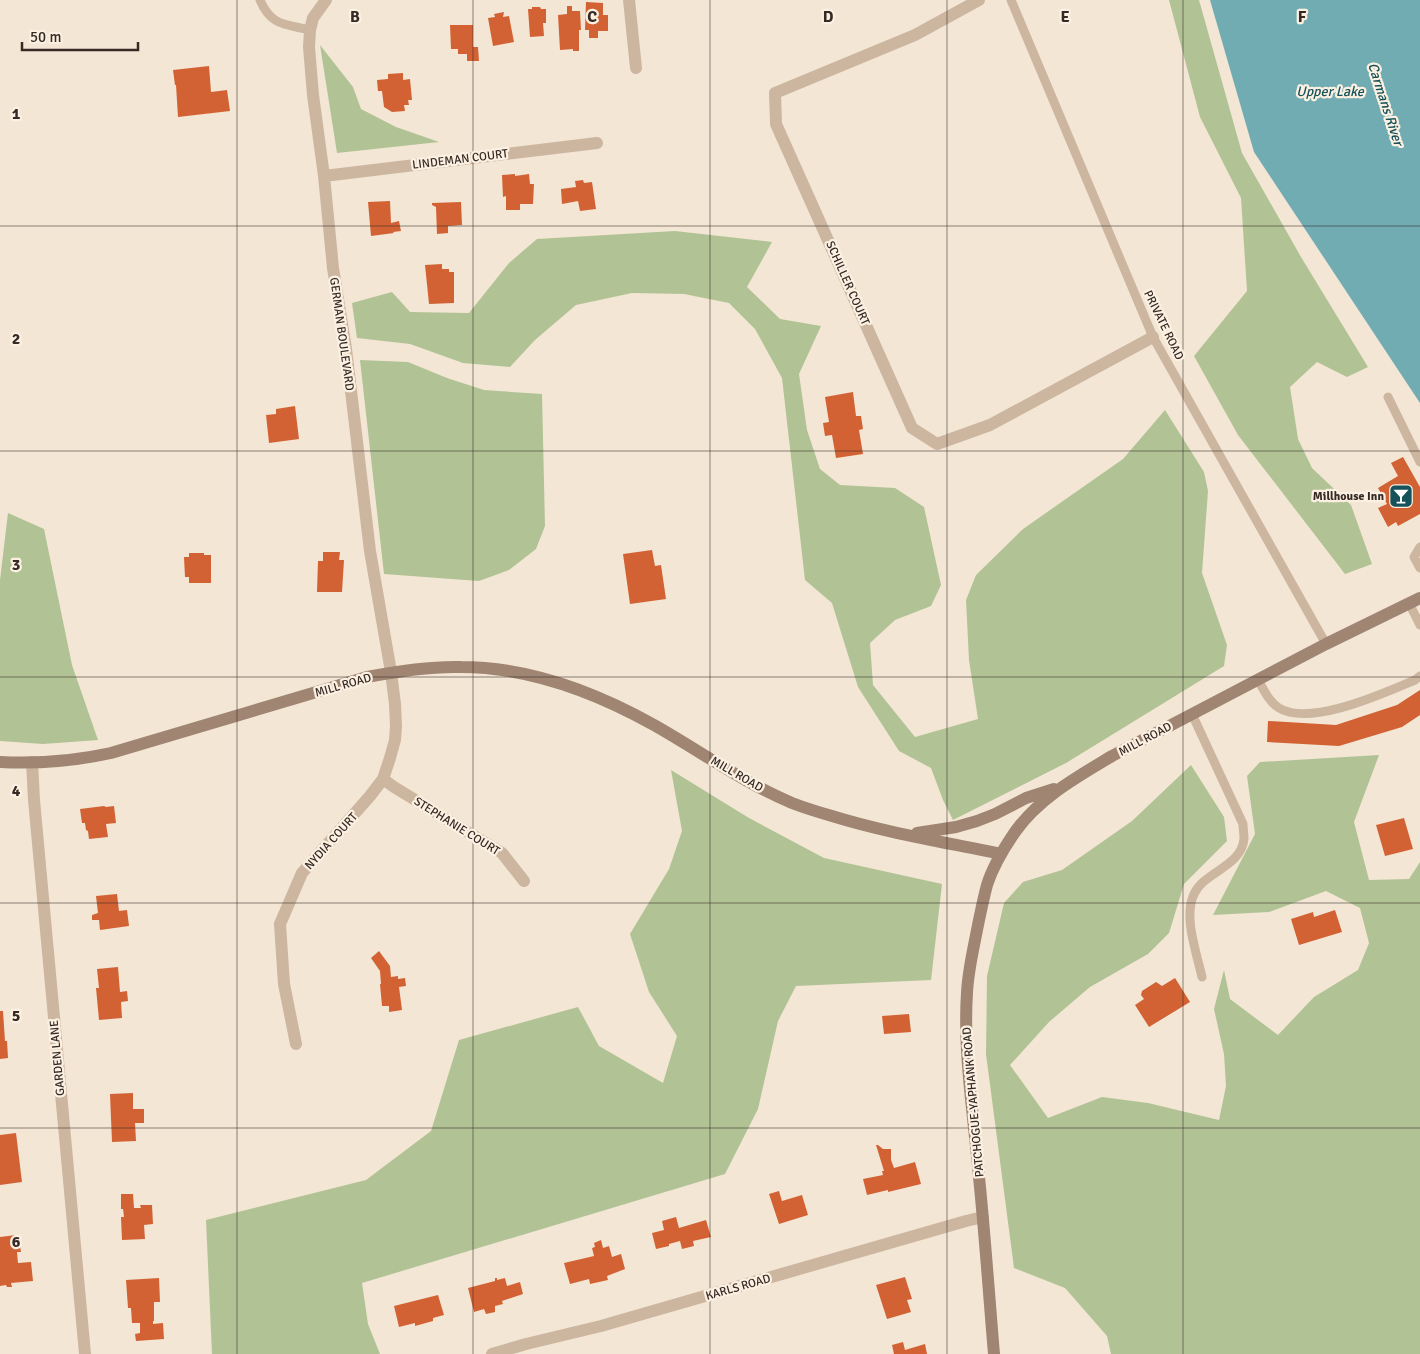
<svg xmlns="http://www.w3.org/2000/svg" width="1420" height="1354" font-family="Signika,sans-serif">
<style>
.green{fill:#b1c394}
.water{fill:#71acb2}
.building{fill:#d26234}
.lines{fill:none;stroke-linecap:round;stroke-linejoin:round}
.service{stroke:#ccb6a0;stroke-width:9}
.minor{stroke:#ccb6a0;stroke-width:12}
.secondary{stroke:#9f8572;stroke-width:12}
.grid{fill:none;stroke:#352a24;stroke-width:1;stroke-opacity:0.55}
.labels{text-anchor:middle;stroke-width:4.5;stroke-linejoin:round;paint-order:stroke}
.street-label{font-size:12px;fill:#352a24;stroke:#fbf0e1}
.poi-label{font-size:12px;font-weight:bold;fill:#352a24;stroke:#fbf0e1;text-anchor:end}
.water-label{font-size:14px;font-style:italic;fill:#16525a;stroke:#fbf0e1}
.grid-label{font-size:16px;text-anchor:middle;font-weight:bold;fill:#352a24;stroke:#fbf0e1;stroke-width:4.5;stroke-linejoin:round;paint-order:stroke}
</style>
<rect width="100%" height="100%" fill="#f3e6d5"/>
<path class="green" d="M 1169,0 L 1199,0 L 1242,153 L 1301,257 L 1368,367 L 1347,377 L 1317,362 L 1290,387 L 1298,439 L 1312,468 L 1351,505 L 1372,564 L 1345,574 L 1238,435 L 1194,356 L 1247,291 L 1241,198 L 1200,117 Z
M 320,45 L 353,87 L 361,109 L 396,127 L 439,142 L 337,153 Z
M 675,231 L 772,242 L 747,287 L 780,319 L 821,326 L 799,374 L 807,430 L 820,469 L 840,485 L 895,488 L 924,507 L 941,585 L 931,606 L 895,620 L 870,643 L 873,685 L 915,737 L 978,719 L 969,660 L 966,600 L 976,575 L 1023,529 L 1123,459 L 1165,410 L 1204,472 L 1208,491 L 1202,573 L 1227,645 L 1224,666 L 1066,763 L 953,820 L 943,800 L 931,768 L 899,751 L 858,687 L 832,603 L 805,580 L 782,378 L 755,329 L 729,303 L 684,294 L 632,293 L 576,305 L 535,340 L 510,367 L 463,363 L 410,344 L 357,338 L 352,303 L 392,292 L 410,312 L 469,313 L 509,263 L 537,239 Z
M 360,360 L 408,362 L 447,378 L 484,390 L 542,394 L 545,526 L 536,549 L 509,570 L 479,581 L 384,574 Z
M 8,513 L 44,529 L 72,665 L 98,740 L 43,744 L 0,741 L 0,580 Z
M 1379,755 L 1354,822 L 1369,880 L 1409,879 L 1420,862 L 1420,1354 L 1111,1354 L 1107,1336 L 1065,1288 L 1014,1268 L 986,1054 L 987,976 L 1004,903 L 1023,882 L 1062,870 L 1132,821 L 1191,765 L 1224,817 L 1227,841 L 1184,884 L 1169,933 L 1148,954 L 1090,987 L 1049,1022 L 1010,1065 L 1048,1118 L 1102,1097 L 1148,1103 L 1219,1120 L 1226,1086 L 1224,1054 L 1214,1009 L 1224,970 L 1230,999 L 1278,1035 L 1314,997 L 1358,970 L 1369,943 L 1360,908 L 1326,891 L 1269,912 L 1213,915 L 1255,834 L 1247,776 L 1260,762 Z
M 671,770 L 749,818 L 824,858 L 942,884 L 931,980 L 796,986 L 778,1021 L 758,1109 L 725,1174 L 362,1283 L 368,1324 L 380,1354 L 212,1354 L 206,1220 L 366,1180 L 431,1131 L 459,1040 L 578,1007 L 599,1046 L 663,1083 L 677,1036 L 649,992 L 630,934 L 669,869 L 682,831 Z"/>
<path class="water" d="M 1210,0 L 1420,0 L 1420,403 L 1254,152 Z"/>
<path class="building" d="M 586,2 L 603,3 L 603,15 L 608,15 L 608,31 L 598,31 L 598,38 L 589,38 L 589,30 L 585,30 Z
M 567,6 L 572,6 L 572,11 L 580,11 L 581,30 L 579,30 L 579,51 L 573,51 L 573,49 L 560,50 L 558,15 L 567,14 Z
M 532,7 L 540,7 L 541,9 L 546,9 L 546,23 L 543,23 L 544,36 L 530,37 L 528,9 L 532,9 Z
M 504,12 L 503,17 L 509,16 L 514,42 L 493,46 L 488,18 L 495,17 L 494,14 Z
M 450,25 L 473,25 L 473,47 L 478,47 L 479,61 L 467,61 L 467,54 L 458,54 L 458,49 L 451,49 Z
M 209,66 L 211,92 L 227,90 L 230,111 L 178,117 L 176,85 L 175,85 L 173,70 Z
M 403,73 L 403,80 L 410,79 L 412,100 L 408,100 L 409,105 L 404,105 L 405,111 L 392,112 L 384,107 L 382,91 L 378,91 L 377,80 L 388,79 L 388,74 Z
M 515,174 L 515,176 L 529,174 L 530,184 L 534,184 L 533,204 L 520,204 L 520,210 L 506,210 L 506,196 L 503,197 L 502,175 Z
M 583,180 L 584,183 L 592,182 L 596,209 L 580,211 L 578,201 L 562,204 L 561,189 L 576,187 L 575,181 Z
M 390,201 L 391,223 L 399,221 L 401,231 L 393,232 L 394,233 L 371,236 L 368,202 Z
M 461,202 L 462,225 L 448,226 L 448,233 L 437,234 L 436,207 L 432,205 L 432,203 Z
M 442,264 L 442,269 L 449,269 L 449,272 L 454,272 L 454,303 L 429,304 L 425,265 Z
M 853,392 L 856,416 L 861,416 L 863,429 L 859,430 L 863,454 L 836,458 L 832,435 L 825,436 L 823,423 L 829,422 L 825,397 Z
M 295,406 L 299,439 L 269,443 L 266,415 L 276,414 L 276,409 Z
M 1403,457 L 1420,487 L 1420,514 L 1398,526 L 1396,522 L 1388,527 L 1378,508 L 1387,504 L 1378,488 L 1398,476 L 1391,463 Z
M 652,550 L 655,566 L 661,565 L 666,599 L 630,604 L 623,554 Z
M 323,552 L 340,552 L 339,560 L 344,560 L 342,592 L 317,592 L 318,561 L 323,561 Z
M 189,553 L 204,553 L 204,555 L 211,555 L 211,583 L 189,583 L 189,577 L 185,577 L 184,557 L 189,557 Z
M 1420,690 L 1420,715 L 1402,727 L 1339,746 L 1267,742 L 1268,721 L 1336,725 L 1397,705 Z
M 104,806 L 106,807 L 114,806 L 116,823 L 106,824 L 108,837 L 89,839 L 88,831 L 86,830 L 85,823 L 82,823 L 80,809 Z
M 1404,818 L 1413,849 L 1385,856 L 1376,825 Z
M 117,894 L 119,911 L 127,910 L 129,926 L 100,930 L 99,920 L 92,920 L 92,915 L 98,913 L 96,896 Z
M 1335,910 L 1342,932 L 1299,945 L 1291,919 L 1313,912 L 1314,917 Z
M 379,951 L 390,966 L 391,977 L 398,976 L 398,979 L 405,978 L 406,986 L 399,987 L 402,1010 L 389,1012 L 389,1006 L 382,1006 L 380,984 L 381,984 L 380,971 L 371,958 Z
M 118,967 L 120,992 L 127,991 L 128,1001 L 121,1002 L 122,1018 L 99,1020 L 96,988 L 99,988 L 97,969 Z
M 1175,978 L 1190,1002 L 1149,1027 L 1135,1005 L 1144,999 L 1141,995 L 1142,991 L 1156,982 L 1162,986 Z
M 0,1011 L 3,1011 L 5,1041 L 7,1041 L 8,1058 L 0,1059 Z
M 909,1014 L 911,1032 L 884,1034 L 882,1016 Z
M 133,1093 L 133,1109 L 144,1109 L 144,1123 L 135,1123 L 136,1141 L 112,1142 L 110,1094 Z
M 16,1133 L 22,1182 L 0,1185 L 0,1135 Z
M 876,1145 L 878,1145 L 883,1149 L 891,1149 L 891,1160 L 894,1168 L 915,1162 L 921,1184 L 888,1192 L 888,1190 L 867,1195 L 863,1179 L 883,1175 L 882,1171 L 884,1171 Z
M 779,1191 L 782,1201 L 802,1195 L 808,1215 L 779,1224 L 769,1194 Z
M 121,1194 L 133,1194 L 134,1208 L 141,1208 L 140,1205 L 152,1205 L 153,1224 L 144,1225 L 145,1239 L 122,1240 L 121,1217 L 124,1217 L 123,1209 L 121,1209 Z
M 676,1217 L 679,1228 L 706,1220 L 711,1237 L 693,1241 L 694,1246 L 682,1249 L 680,1241 L 669,1244 L 669,1246 L 656,1249 L 652,1233 L 664,1230 L 662,1221 Z
M 16,1235 L 17,1245 L 20,1246 L 21,1252 L 17,1252 L 18,1263 L 31,1262 L 33,1281 L 11,1283 L 12,1287 L 7,1287 L 6,1285 L 0,1286 L 0,1237 Z
M 601,1240 L 603,1248 L 609,1246 L 612,1257 L 621,1254 L 625,1269 L 607,1276 L 608,1280 L 590,1284 L 589,1279 L 570,1284 L 564,1263 L 594,1256 L 592,1248 L 595,1247 L 594,1243 Z
M 905,1277 L 912,1299 L 907,1300 L 911,1312 L 887,1319 L 876,1285 Z
M 159,1278 L 160,1302 L 154,1302 L 154,1321 L 153,1321 L 153,1324 L 163,1323 L 164,1339 L 136,1341 L 135,1334 L 140,1333 L 140,1323 L 132,1323 L 131,1308 L 128,1308 L 126,1280 Z
M 495,1278 L 497,1278 L 497,1280 L 505,1278 L 507,1286 L 520,1282 L 523,1294 L 502,1301 L 503,1304 L 495,1306 L 495,1312 L 486,1314 L 484,1309 L 474,1312 L 468,1288 L 495,1281 Z
M 438,1295 L 444,1315 L 433,1318 L 433,1321 L 415,1326 L 415,1323 L 399,1327 L 394,1306 Z
M 903,1342 L 905,1350 L 925,1344 L 927,1354 L 894,1354 L 892,1345 Z"/>
<g class="lines">
<path class="service" d="M 260,0 C 271,26 285,24 310,30
M 1011,0 L 1153,337 L 1326,644
M 1388,397 L 1420,462
M 1420,547 L 1414,557 L 1420,568
M 1409,603 L 1420,625
M 1258,680 C 1264,690 1269,702 1279,708 C 1310,727 1384,693 1415,680 L 1420,676
M 1192,714 L 1243,824 C 1243,828 1244,834 1244,839 C 1241,867 1205,871 1194,894 C 1183,917 1197,954 1202,977"/>
<path class="minor" d="M 629,0 L 636,68
M 979,0 L 915,35 L 775,93 L 776,124 L 912,428 L 937,444 L 990,425 L 1153,337
M 324,176 L 597,143
M 32,762 L 34,800 L 85,1354
M 383,779 L 394,787 L 502,853 L 524,881
M 296,1044 L 284,984 L 280,924 L 302,873 L 370,796 L 383,779 L 390,758 L 395,740 L 396,726 L 395,704 L 391,672 L 370,551 L 346,349 L 333,268 L 324,176 L 313,95 L 309,47 L 310,30 L 313,18 L 326,0
M 492,1354 L 526,1344 L 601,1326 L 966,1221 L 983,1217"/>
<path class="secondary" d="M 0,762 C 37,764 74,761 111,753 L 367,677 C 398,671 429,666 461,667 C 529,667 595,692 654,725 C 700,751 744,783 792,803 C 805,808 818,812 832,816 C 887,833 944,842 1001,854
M 917,833 L 956,827 L 977,821 L 995,814 L 1026,798 L 1054,789
M 994,1354 C 989,1295 985,1236 979,1177 C 974,1118 963,1052 967,993 C 968,971 973,951 977,930 C 980,915 983,900 987,885 C 993,866 1004,848 1015,832 C 1039,798 1077,777 1112,756 L 1326,644 L 1420,598"/>
</g>
<path class="grid" d="M 237,0 L 237,1354M 473,0 L 473,1354M 710,0 L 710,1354M 947,0 L 947,1354M 1183,0 L 1183,1354M 0,226 L 1420,226M 0,451 L 1420,451M 0,677 L 1420,677M 0,903 L 1420,903M 0,1128 L 1420,1128"/>
<defs>
<g id="bar-square" transform="scale(1.25)"><rect x="-9" y="-9" width="18" height="18" rx="4" fill="#16525a" stroke="#fbf0e1"/><path d="M-6-5H6L.8 .8V4.5H3.5V6h-7V4.5H-.8V.8Z" fill="#fff"/></g>
</defs>
<g fill-rule="evenodd">
<use href="#bar-square" x="1401" y="496"/>
</g>
<g class="labels">
<g class="street-label">
<text transform="translate(460 159) rotate(-7)" y="4">LINDEMAN COURT</text>
<text transform="translate(848 283) rotate(66)" y="4">SCHILLER COURT</text>
<text transform="translate(1164 325) rotate(64)" y="4">PRIVATE ROAD</text>
<text transform="translate(342 334) rotate(82)" y="4">GERMAN BOULEVARD</text>
<text transform="translate(343 685) rotate(-16)" y="4">MILL ROAD</text>
<text transform="translate(1145 739) rotate(-28)" y="4">MILL ROAD</text>
<text transform="translate(737 774) rotate(30)" y="4">MILL ROAD</text>
<text transform="translate(457 826) rotate(32)" y="4">STEPHANIE COURT</text>
<text transform="translate(331 841) rotate(-48)" y="4">NYDIA COURT</text>
<text transform="translate(57 1058) rotate(-95)" y="4">GARDEN LANE</text>
<text transform="translate(973 1102) rotate(-95)" y="4">PATCHOGUE-YAPHANK ROAD</text>
<text transform="translate(738 1287) rotate(-16)" y="4">KARLS ROAD</text>
</g>
<g class="poi-label">
<text x="1384" y="500">Millhouse Inn</text>
</g>
<g class="water-label">
<text x="1330" y="96">Upper Lake</text>
<text transform="translate(1386 104) rotate(72)" y="5">Carmans River</text>
</g>
</g>
<g class="grid-label">
<text x="355" y="22">B</text>
<text x="592" y="22">C</text>
<text x="828" y="22">D</text>
<text x="1065" y="22">E</text>
<text x="1302" y="22">F</text>
<text x="16" y="119">1</text>
<text x="16" y="344">2</text>
<text x="16" y="570">3</text>
<text x="16" y="796">4</text>
<text x="16" y="1021">5</text>
<text x="16" y="1247">6</text>
</g>
<path d="M22 42v8h116v-8" fill="none" stroke="#352a24" stroke-width="2.5"/>
<text x="30" y="42" font-size="15" fill="#352a24" stroke="#fbf0e1" stroke-width="4" paint-order="stroke">50 m</text>
</svg>
